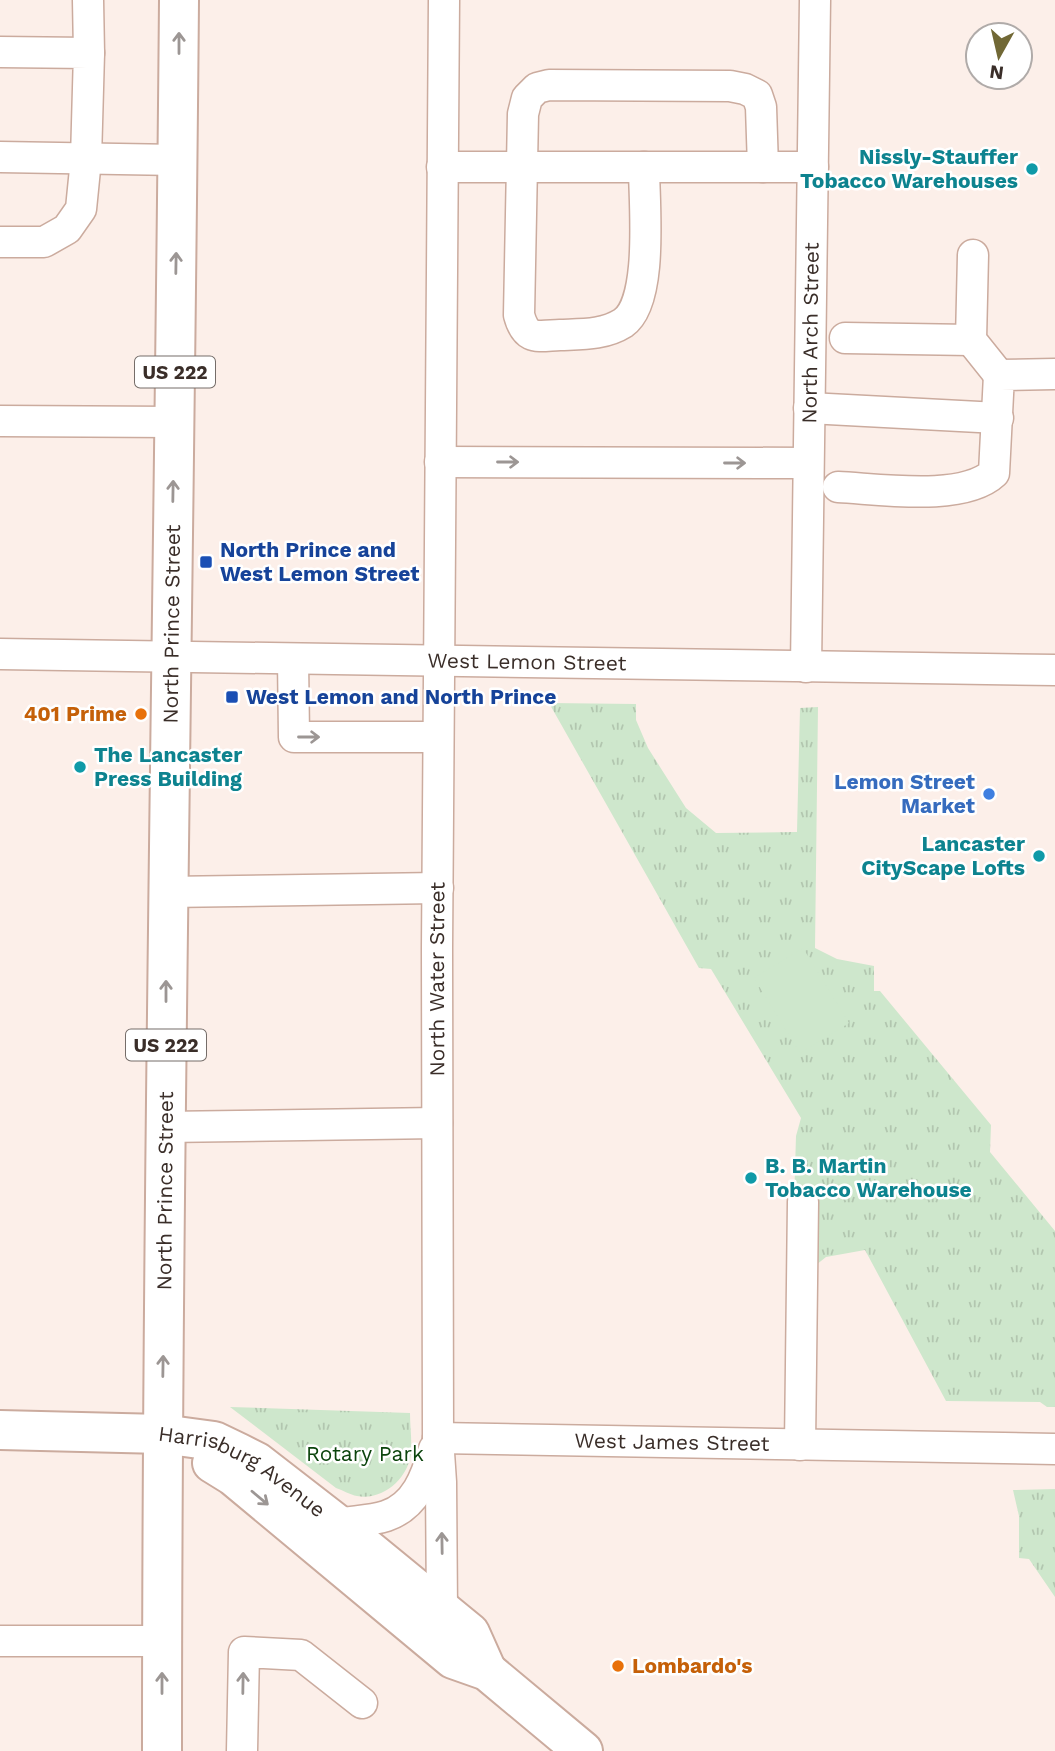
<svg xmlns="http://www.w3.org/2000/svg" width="1055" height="1751" font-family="'Work Sans',sans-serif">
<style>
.park{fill:url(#park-tufts)}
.pitch{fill:#cee7cc}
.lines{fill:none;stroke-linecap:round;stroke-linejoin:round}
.minor-casing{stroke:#cbab9e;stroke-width:33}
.major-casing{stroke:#cbab9e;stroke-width:42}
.highway-casing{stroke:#cbab9e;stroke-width:42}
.minor{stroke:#fff;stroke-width:30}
.major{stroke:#fff;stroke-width:38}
.highway{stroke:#fff;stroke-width:38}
.oneway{stroke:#9c9694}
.culture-dot{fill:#0f9aa8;stroke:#fff;stroke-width:2.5}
.transit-dot{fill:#1a4fb4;stroke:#fff;stroke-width:2.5}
.food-dot{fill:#e8710a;stroke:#fff;stroke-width:2.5}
.shop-dot{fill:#3f7fe0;stroke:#fff;stroke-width:2.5}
.labels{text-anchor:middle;stroke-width:5;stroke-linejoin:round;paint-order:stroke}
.shield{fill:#fff;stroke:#756d69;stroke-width:2}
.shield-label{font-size:19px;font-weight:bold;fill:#3a2e29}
.culture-label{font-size:21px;font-weight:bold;fill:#0d838f;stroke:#fff;text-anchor:end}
.street-label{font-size:21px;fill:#3a2e29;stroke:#fff}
.transit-label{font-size:21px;font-weight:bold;fill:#164399;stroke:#fff;text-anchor:start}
.food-label{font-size:21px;font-weight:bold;fill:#c56008;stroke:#fff;text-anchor:end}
.shop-label{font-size:21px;font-weight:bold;fill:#366cbe;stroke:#fff;text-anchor:end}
.park-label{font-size:21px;fill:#0b440c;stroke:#fff}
</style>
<defs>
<pattern id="park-tufts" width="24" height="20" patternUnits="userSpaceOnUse" patternTransform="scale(1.75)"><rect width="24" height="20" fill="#cee7cc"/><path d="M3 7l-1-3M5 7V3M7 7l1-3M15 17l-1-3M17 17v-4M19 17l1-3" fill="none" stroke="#b2c6af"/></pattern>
</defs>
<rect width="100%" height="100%" fill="#fcefe9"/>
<path class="park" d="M 549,703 L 636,704 L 636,720 L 648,748 L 686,808 L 716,833 L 797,832 L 800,708 L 818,707 L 815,948 L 837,959 L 874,966 L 874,991 L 880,991 L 991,1125 L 990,1152 L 1055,1231 L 1055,1407 L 1047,1407 L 1040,1402 L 946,1401 L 865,1250 L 826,1257 L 811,1269 L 788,1400 L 796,1136 L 801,1118 L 711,969 L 699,968 Z
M 230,1407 L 410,1413 C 410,1426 412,1440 411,1452 C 409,1478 383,1501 357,1496 C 350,1495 343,1490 336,1488 Z
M 1055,1489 L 1055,1597 L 1029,1559 L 1019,1558 L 1019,1516 L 1013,1490 Z"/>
<path class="pitch" d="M 803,948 L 849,1023 L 800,1053 L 754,978 Z"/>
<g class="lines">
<g class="minor-casing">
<g id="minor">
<path d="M 88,0 L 89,53"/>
<path d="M 0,52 L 89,53 L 86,159 L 81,209 L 67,229 L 44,242 L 0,242"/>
<path d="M 0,157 L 178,160"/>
<path d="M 442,167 L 813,167"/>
<path d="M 644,167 C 644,202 654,302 623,323 C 604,335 582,334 560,335 C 537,336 526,341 519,315 L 523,114 L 527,98 L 537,88 L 549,85 L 730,86 L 745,89 L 757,95 L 761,107 L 763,167"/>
<path d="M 973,255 L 971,340 L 999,375"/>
<path d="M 845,338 L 971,340"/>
<path d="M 809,408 L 998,418"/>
<path d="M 0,421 L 174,422"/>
<path d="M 440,462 L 808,463"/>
<path d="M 838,487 C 880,489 963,502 994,473 L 999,375 L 1055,374"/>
<path id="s1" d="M 0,654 L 1055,670"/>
<path d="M 293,659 L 294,737 L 438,737"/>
<path id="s2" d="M 806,667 L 815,0"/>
<path d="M 167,892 L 438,888"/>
<path d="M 165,1127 L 437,1123"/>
<path id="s3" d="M 438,1438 L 1055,1449"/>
<path d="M 800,1445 L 803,1202"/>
<path d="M 337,1524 C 352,1521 371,1521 386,1516 C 416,1506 426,1477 434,1449"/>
<path id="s4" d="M 442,1611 L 441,1482 L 438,1438 L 437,949 L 444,0"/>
<path d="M 0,1641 L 163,1641"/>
<path d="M 242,1751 L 244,1652 L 301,1655 L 362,1703"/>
</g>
</g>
<g class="major-casing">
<g id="major">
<path id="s5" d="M 0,1430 L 162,1434 L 214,1441 L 239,1453 L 257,1462 L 337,1524 L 470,1633 L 487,1671"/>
<path d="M 212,1463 L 233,1476 L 453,1659 L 487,1671 L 583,1751"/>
</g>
</g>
<g class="highway-casing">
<g id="highway">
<path id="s6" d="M 162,1751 C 162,1167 174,584 179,0"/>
</g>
</g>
<use href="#minor" class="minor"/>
<use href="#major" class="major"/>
<use href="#highway" class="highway"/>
</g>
<defs><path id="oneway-shaft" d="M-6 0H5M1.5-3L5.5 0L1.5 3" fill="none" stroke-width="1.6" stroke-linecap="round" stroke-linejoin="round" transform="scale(1.75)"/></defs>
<g class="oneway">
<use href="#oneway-shaft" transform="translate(179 43) rotate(-90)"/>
<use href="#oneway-shaft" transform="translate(176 263) rotate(-89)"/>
<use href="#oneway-shaft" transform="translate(508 462)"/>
<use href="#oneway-shaft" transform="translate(735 463)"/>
<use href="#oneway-shaft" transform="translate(173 491) rotate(-89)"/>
<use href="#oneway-shaft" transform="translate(309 737)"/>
<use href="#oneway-shaft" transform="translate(166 991) rotate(-90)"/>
<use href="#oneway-shaft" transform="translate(163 1366) rotate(-89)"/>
<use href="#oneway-shaft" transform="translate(260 1498) rotate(40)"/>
<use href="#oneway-shaft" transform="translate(442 1543) rotate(-91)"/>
<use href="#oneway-shaft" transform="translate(162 1683) rotate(-90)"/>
<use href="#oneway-shaft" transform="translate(243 1683) rotate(-89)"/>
</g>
<g class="culture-dot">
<circle cx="1032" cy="169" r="7"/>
<circle cx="80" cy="767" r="7"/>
<circle cx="1039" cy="856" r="7"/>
<circle cx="751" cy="1178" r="7"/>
</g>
<g class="transit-dot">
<rect x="199" y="555" width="14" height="14" rx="3.5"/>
<rect x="225" y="690" width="14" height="14" rx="3.5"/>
</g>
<g class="food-dot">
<circle cx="141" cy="714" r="7"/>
<circle cx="618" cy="1666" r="7"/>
</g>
<circle class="shop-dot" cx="989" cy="794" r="7"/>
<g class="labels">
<g class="shield">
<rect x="135" y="356.5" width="80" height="31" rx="5"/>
<rect x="126" y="1029.5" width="80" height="31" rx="5"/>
</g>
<g class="shield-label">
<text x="175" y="379">US 222</text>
<text x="166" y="1052">US 222</text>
</g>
<g class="culture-label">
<text x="1018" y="164">Nissly-Stauffer<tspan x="1018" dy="24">Tobacco Warehouses</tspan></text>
<text x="94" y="762" text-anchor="start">The Lancaster<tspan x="94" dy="24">Press Building</tspan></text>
<text x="1025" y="851">Lancaster<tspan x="1025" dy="24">CityScape Lofts</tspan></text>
<text x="765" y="1173" text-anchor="start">B. B. Martin<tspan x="765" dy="24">Tobacco Warehouse</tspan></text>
</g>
<g class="street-label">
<text dy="7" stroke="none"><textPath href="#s2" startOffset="334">North Arch Street</textPath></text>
<text dy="7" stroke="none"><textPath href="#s6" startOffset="1127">North Prince Street</textPath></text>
<text dy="7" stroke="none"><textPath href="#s1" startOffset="527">West Lemon Street</textPath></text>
<text dy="7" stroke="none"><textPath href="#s4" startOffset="632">North Water Street</textPath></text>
<text dy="7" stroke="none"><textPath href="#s6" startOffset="560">North Prince Street</textPath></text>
<text dy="7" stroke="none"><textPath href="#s3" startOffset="234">West James Street</textPath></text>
<text dy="7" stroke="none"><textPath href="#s5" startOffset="252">Harrisburg Avenue</textPath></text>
</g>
<g class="transit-label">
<text x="220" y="557">North Prince and<tspan x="220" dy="24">West Lemon Street</tspan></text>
<text x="246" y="704">West Lemon and North Prince</text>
</g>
<g class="food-label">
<text x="127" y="721">401 Prime</text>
<text x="632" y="1673" text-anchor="start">Lombardo's</text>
</g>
<g class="shop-label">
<text x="975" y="789">Lemon Street<tspan x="975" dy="24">Market</tspan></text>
</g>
<g class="park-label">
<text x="365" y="1461">Rotary Park</text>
</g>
</g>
<g transform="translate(999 56) rotate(188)"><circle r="33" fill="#ffffff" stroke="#b0aba9" stroke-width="2"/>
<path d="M0-5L12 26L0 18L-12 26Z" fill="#716835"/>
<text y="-10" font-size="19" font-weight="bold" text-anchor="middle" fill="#3a2e29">N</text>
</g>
</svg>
